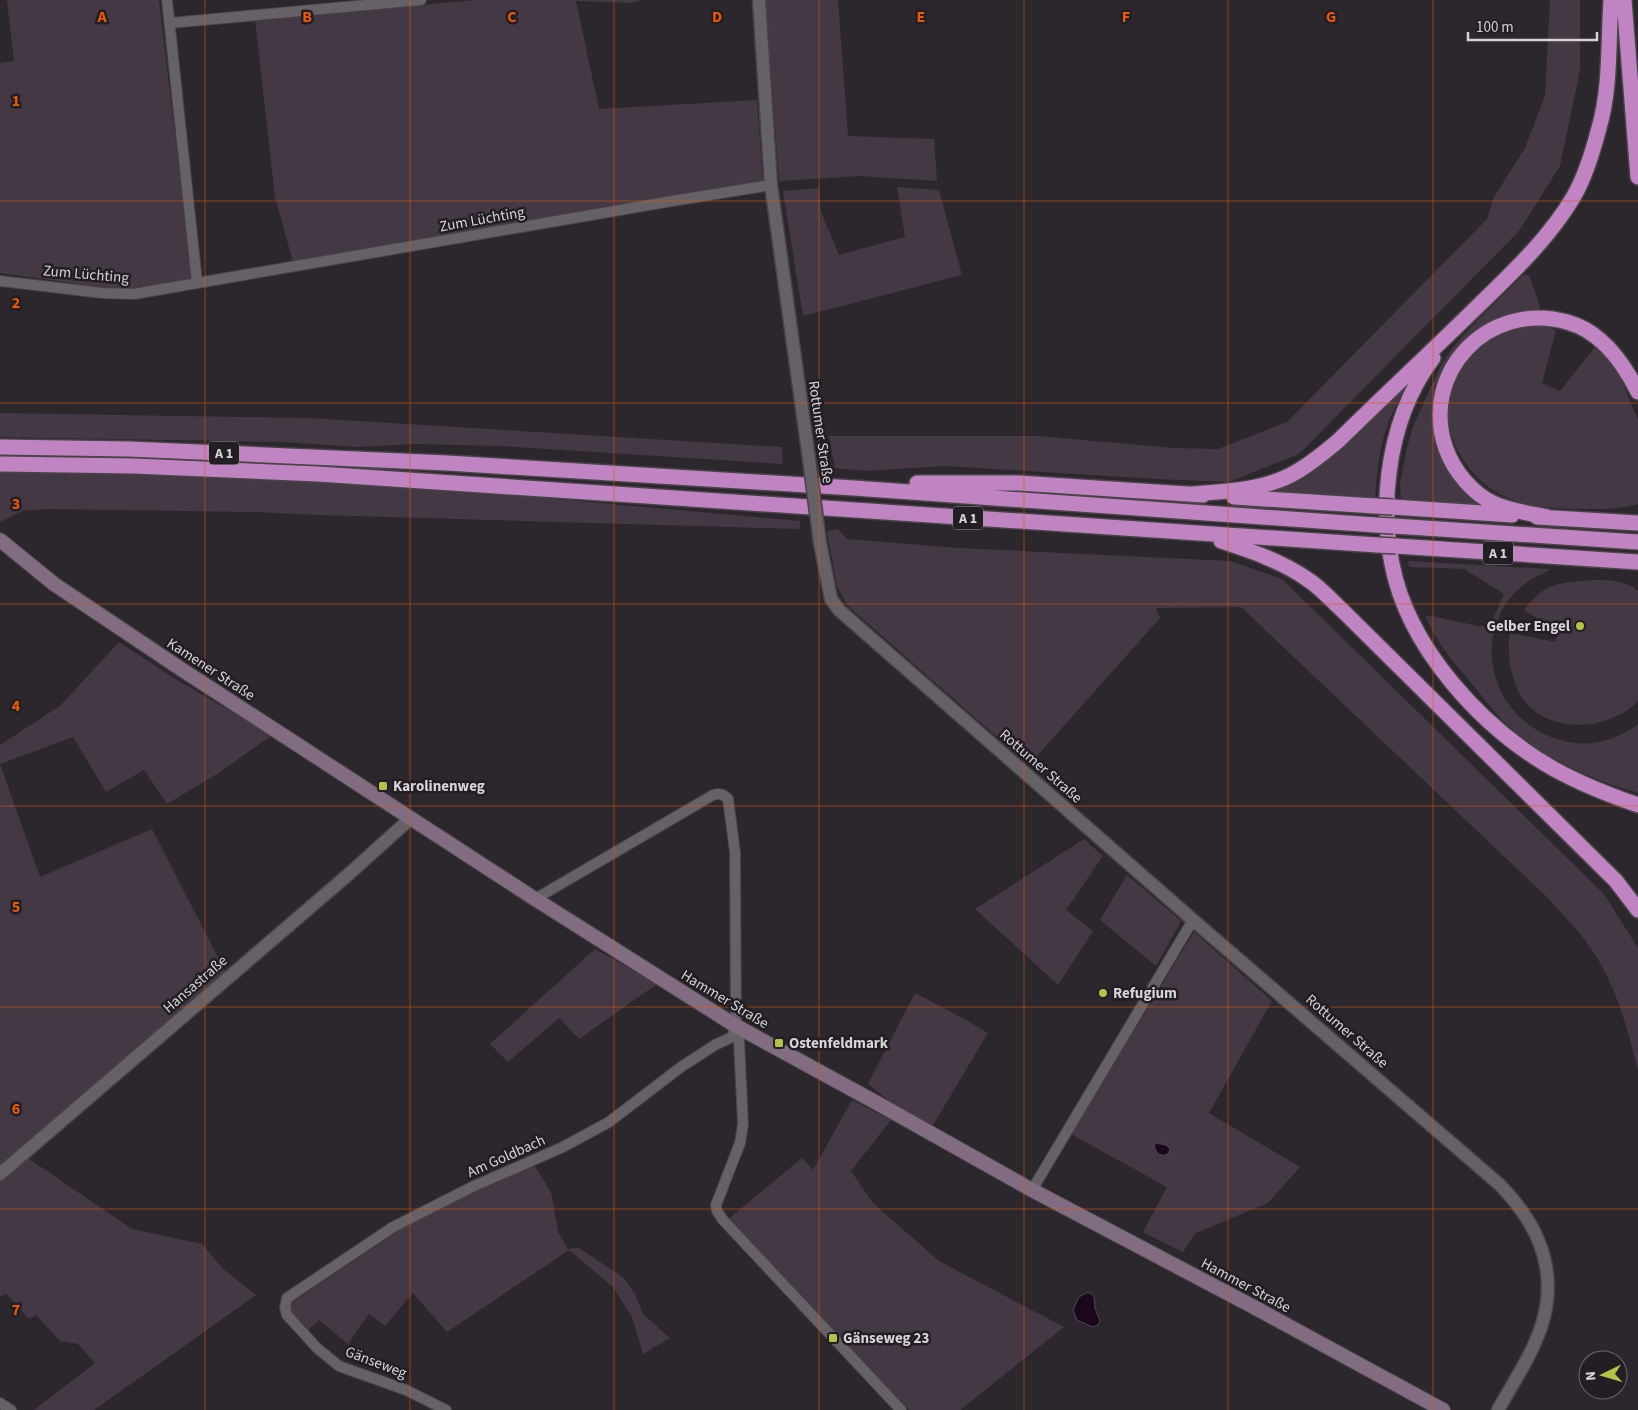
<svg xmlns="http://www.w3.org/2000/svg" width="1638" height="1410" font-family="'Source Sans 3',sans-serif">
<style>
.green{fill:#453845}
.water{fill:#1a071b;stroke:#524453}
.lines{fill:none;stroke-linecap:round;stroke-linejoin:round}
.minor-casing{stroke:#474347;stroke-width:12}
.tertiary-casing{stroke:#474347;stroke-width:15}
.secondary-casing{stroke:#474347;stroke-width:16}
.motorway-casing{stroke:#474347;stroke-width:18}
.minor{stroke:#666166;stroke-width:10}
.tertiary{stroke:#666166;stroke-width:12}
.secondary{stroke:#816c81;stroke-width:14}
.motorway{stroke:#bf84c1;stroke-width:15}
.tertiary-bridge-casing{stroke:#474347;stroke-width:15;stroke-linecap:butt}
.motorway-bridge-casing{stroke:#474347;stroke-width:18;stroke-linecap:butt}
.tertiary-bridge{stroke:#666166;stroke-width:12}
.motorway-bridge{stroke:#bf84c1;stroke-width:15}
.grid{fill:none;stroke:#e8590c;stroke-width:1;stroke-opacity:0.55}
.poi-dot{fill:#b4c24a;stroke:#221e23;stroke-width:2}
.labels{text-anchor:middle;stroke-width:5;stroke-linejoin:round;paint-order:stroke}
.shield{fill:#221e23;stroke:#a09da0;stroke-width:1}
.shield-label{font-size:14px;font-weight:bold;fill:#d6d3d6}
.street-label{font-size:15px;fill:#d6d3d6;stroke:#221e23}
.poi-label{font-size:15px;font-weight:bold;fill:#d6d3d6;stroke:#221e23;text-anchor:start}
.grid-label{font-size:16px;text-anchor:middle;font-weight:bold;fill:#e8590c;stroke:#221e23;stroke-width:5;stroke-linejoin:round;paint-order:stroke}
</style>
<rect width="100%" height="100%" fill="#2c272c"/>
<path class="green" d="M 7,0 L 159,0 L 192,278 L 152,287 L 114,289 L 0,273 L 0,63 L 14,61 Z
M 476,0 L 641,0 L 632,3 L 576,1 L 599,109 L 757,100 L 763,183 L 293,262 L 275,197 L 255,20 Z
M 766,0 L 838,0 L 848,136 L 934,139 L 937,181 L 859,176 L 779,181 Z
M 1550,0 L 1580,0 L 1580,70 L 1560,166 L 1519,231 L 1299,454 L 1229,482 L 1156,479 L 945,466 L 865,471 L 835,468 L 829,436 L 1038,436 L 1174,448 L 1218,449 L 1287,422 L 1487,219 L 1494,197 L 1525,148 L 1545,96 Z
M 897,187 L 939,190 L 962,275 L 803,316 L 783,191 L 819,188 L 821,212 L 839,255 L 905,237 Z
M 1523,275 L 1529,275 L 1540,306 L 1538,311 L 1448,362 L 1435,392 L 1432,415 L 1436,447 L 1444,463 L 1454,480 L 1485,507 L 1401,499 L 1400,483 L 1407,447 L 1414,424 L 1441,365 L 1454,346 L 1472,326 Z
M 1542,326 L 1556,330 L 1542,383 L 1560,391 L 1595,347 L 1602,351 L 1620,377 L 1638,420 L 1638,504 C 1617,510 1595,509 1574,509 C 1545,508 1514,505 1490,488 C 1457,465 1435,415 1455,377 C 1458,373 1461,369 1464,365 C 1472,354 1479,344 1491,338 C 1507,329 1524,327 1542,326 Z
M 1406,384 C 1401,397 1393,410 1388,423 C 1379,448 1377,473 1375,500 L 1262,494 L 1291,482 L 1330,458 Z
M 0,413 L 309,418 L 782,447 L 783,464 L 499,446 L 415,444 L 357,447 L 283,442 L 0,437 Z
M 0,470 L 178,474 L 456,490 L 800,521 L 800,529 L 317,515 L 253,512 L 48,509 L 22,511 L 0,522 Z
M 838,529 L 847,539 L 959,548 L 1230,561 L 1282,579 L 1604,894 L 1638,948 L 1638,1071 C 1627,1026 1614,978 1585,940 C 1574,926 1561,913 1549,899 L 1241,607 L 1156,608 L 1160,618 L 1029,765 L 848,606 L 837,586 L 827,531 Z
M 1408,561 L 1550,569 C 1547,572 1542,574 1537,576 C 1521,585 1508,597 1500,614 C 1462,700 1563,782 1638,724 L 1638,793 C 1593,780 1549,760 1513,730 C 1497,717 1485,699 1472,684 C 1454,663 1435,641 1425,615 L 1489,628 L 1504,594 L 1464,569 L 1409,567 Z
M 1594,580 C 1610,580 1626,580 1638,591 L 1638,700 C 1631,710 1621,714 1610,719 C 1583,730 1545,726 1525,702 C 1512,686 1506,653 1510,633 L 1555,642 L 1559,632 L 1524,610 C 1546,581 1560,583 1594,580 Z
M 119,642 L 177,680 L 272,735 L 220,772 L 167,804 L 144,770 L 106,792 L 73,737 L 0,764 L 40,877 L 152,829 L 226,973 L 19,1152 L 132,1229 L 202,1244 L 223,1269 L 256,1295 L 94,1410 L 34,1410 L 95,1363 L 78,1344 L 60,1341 L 36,1315 L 29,1319 L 6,1294 L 0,1297 L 0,745 L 61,705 Z
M 1084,839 L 1103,856 L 1066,910 L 1093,931 L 1058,985 L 975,909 Z
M 1127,875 L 1181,921 L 1156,966 L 1100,920 Z
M 1194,932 L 1272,1001 L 1209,1113 L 1300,1167 L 1268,1203 L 1196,1233 L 1183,1252 L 1143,1232 L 1167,1187 L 1071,1134 Z
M 595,949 L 657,984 L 579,1039 L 559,1018 L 508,1062 L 490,1044 Z
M 915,993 L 957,1015 L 988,1033 L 933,1125 L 899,1109 L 868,1084 Z
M 852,1100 L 891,1120 L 851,1171 L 873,1203 L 939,1261 L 1064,1327 L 960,1410 L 909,1410 L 727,1220 L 802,1158 L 813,1170 Z
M 534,1165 L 551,1192 L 558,1232 L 568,1249 L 579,1248 L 624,1278 L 635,1294 L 643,1314 L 670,1338 L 643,1354 L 632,1317 L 613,1287 L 569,1250 L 447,1332 L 413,1293 L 385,1326 L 369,1314 L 348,1344 L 319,1320 L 307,1331 L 290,1312 L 291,1303 L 416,1219 L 474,1188 Z"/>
<path class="water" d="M 1155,1143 L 1166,1145 L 1170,1149 C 1167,1161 1152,1154 1155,1143 Z
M 1086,1293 L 1091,1293 L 1094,1297 L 1095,1308 L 1100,1321 L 1098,1325 L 1093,1327 L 1077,1320 L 1073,1310 L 1079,1297 Z"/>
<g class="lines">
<g class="minor-casing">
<path id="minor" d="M 167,0 L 197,282
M 170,23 L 421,0
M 0,281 L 102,293 L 134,294 L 672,201 L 771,185
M 535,899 L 713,795 C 720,793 723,794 728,799 L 735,852 L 736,1026 L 739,1041 L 743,1124 L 740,1143 L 716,1205 L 717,1211 L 723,1220 L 901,1410
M 1032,1190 L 1193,920
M 0,1403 L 11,1410
M 446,1410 L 406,1390 L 339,1366 L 317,1348 L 287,1315 L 285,1307 L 287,1298 L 393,1227 L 472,1187 L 563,1147 L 609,1122 L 681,1067 L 715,1045 L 732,1037 L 736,1026"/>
</g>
<g class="tertiary-casing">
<path id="tertiary" d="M 759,0 L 771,185 L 809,459
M 820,543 L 831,599 L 839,610 L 1193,920 L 1500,1185 C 1537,1223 1558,1267 1543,1321 C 1534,1352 1514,1381 1498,1410
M 0,1174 L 350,873 L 411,818"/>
</g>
<g class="secondary-casing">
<path id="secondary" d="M 0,540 L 54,584 L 184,671 L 535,899 L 736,1026 L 877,1103 L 1032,1190 L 1250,1305 L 1443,1410"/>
</g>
<g class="motorway-casing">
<path id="motorway" d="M 1624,0 L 1638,177
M 1433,358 C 1408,391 1394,433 1389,473 C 1385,504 1386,534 1392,564 C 1408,648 1482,728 1554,769 C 1581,784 1609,795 1638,805
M 0,447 L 129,449 L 447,463 L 854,488 L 1375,525
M 0,464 L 134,466 L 318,474 L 1377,545
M 917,483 L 1019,483 L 1203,495
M 1194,494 C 1229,491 1267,490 1298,471 C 1313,462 1325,452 1338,441 C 1385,395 1433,350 1480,304 C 1514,271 1550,237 1574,196 C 1586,175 1593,151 1599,128 C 1611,87 1608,42 1611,0
M 1234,497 L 1375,506
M 1393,507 L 1512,515
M 1537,517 L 1638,523
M 1548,517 C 1529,513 1510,511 1493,503 C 1472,493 1454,471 1446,449 C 1419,373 1488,300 1567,322 C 1601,331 1623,362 1638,392
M 1394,526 L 1638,542
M 1221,541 C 1251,551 1281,561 1307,579 C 1320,587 1331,600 1342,610 L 1616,881 L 1638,910
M 1396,546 L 1638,562"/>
</g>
<use href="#minor" class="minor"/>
<use href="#tertiary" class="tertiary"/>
<use href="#secondary" class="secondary"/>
<use href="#motorway" class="motorway"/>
<g class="tertiary-bridge-casing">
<path id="tertiary-bridge" d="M 809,459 L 820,543"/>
</g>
<g class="motorway-bridge-casing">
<path id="motorway-bridge" d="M 1375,506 L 1393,507
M 1375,525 L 1394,526
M 1377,545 L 1396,546"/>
</g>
<use href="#tertiary-bridge" class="tertiary-bridge"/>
<use href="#motorway-bridge" class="motorway-bridge"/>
</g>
<path class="grid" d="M 205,0 L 205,1410M 410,0 L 410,1410M 614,0 L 614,1410M 819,0 L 819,1410M 1024,0 L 1024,1410M 1228,0 L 1228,1410M 1433,0 L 1433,1410M 0,201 L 1638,201M 0,403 L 1638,403M 0,604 L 1638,604M 0,806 L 1638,806M 0,1007 L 1638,1007M 0,1209 L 1638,1209"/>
<g class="poi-dot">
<circle cx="1580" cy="626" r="5"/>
<rect x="378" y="781" width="10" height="10" rx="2.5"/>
<circle cx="1103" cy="993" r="5"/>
<rect x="774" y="1038" width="10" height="10" rx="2.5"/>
<rect x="828" y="1333" width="10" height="10" rx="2.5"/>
</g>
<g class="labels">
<g class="shield">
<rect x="209" y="441.5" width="30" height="23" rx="4"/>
<rect x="953" y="506.5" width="30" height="23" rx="4"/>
<rect x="1483" y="541.5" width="30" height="23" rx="4"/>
</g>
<g class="shield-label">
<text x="224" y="458">A 1</text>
<text x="968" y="523">A 1</text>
<text x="1498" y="558">A 1</text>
</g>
<g class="street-label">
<text transform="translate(482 219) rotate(-10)" y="5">Zum Lüchting</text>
<text transform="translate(86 274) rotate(5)" y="5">Zum Lüchting</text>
<text transform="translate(821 432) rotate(82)" y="5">Rottumer Straße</text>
<text transform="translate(211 669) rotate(33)" y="5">Kamener Straße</text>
<text transform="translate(1041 766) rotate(41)" y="5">Rottumer Straße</text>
<text transform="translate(195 984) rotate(-41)" y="5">Hansastraße</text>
<text transform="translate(725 999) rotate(31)" y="5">Hammer Straße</text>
<text transform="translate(1347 1031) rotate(41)" y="5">Rottumer Straße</text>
<text transform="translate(506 1156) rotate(-24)" y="5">Am Goldbach</text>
<text transform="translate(1246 1285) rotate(28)" y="5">Hammer Straße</text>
<text transform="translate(376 1362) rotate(21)" y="5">Gänseweg</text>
</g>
<g class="poi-label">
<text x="1570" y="631" text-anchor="end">Gelber Engel</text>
<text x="393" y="791">Karolinenweg</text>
<text x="1113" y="998">Refugium</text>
<text x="789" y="1048">Ostenfeldmark</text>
<text x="843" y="1343">Gänseweg 23</text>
</g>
</g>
<g class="grid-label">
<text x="102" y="22">A</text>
<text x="307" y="22">B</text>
<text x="512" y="22">C</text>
<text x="717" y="22">D</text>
<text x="921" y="22">E</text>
<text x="1126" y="22">F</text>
<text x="1331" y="22">G</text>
<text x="16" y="106">1</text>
<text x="16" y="308">2</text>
<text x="16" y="509">3</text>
<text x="16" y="711">4</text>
<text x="16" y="912">5</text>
<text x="16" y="1114">6</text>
<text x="16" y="1315">7</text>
</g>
<g transform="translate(1603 1375) rotate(265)"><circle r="24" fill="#221e23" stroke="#6a666b"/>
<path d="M0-4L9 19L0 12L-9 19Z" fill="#b4c24a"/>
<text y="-8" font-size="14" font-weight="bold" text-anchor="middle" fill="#d6d3d6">N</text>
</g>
<path d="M1468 32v8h129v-8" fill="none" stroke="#d6d3d6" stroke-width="2.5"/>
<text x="1476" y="32" font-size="15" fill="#d6d3d6" stroke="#221e23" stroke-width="4" paint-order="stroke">100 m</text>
</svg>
